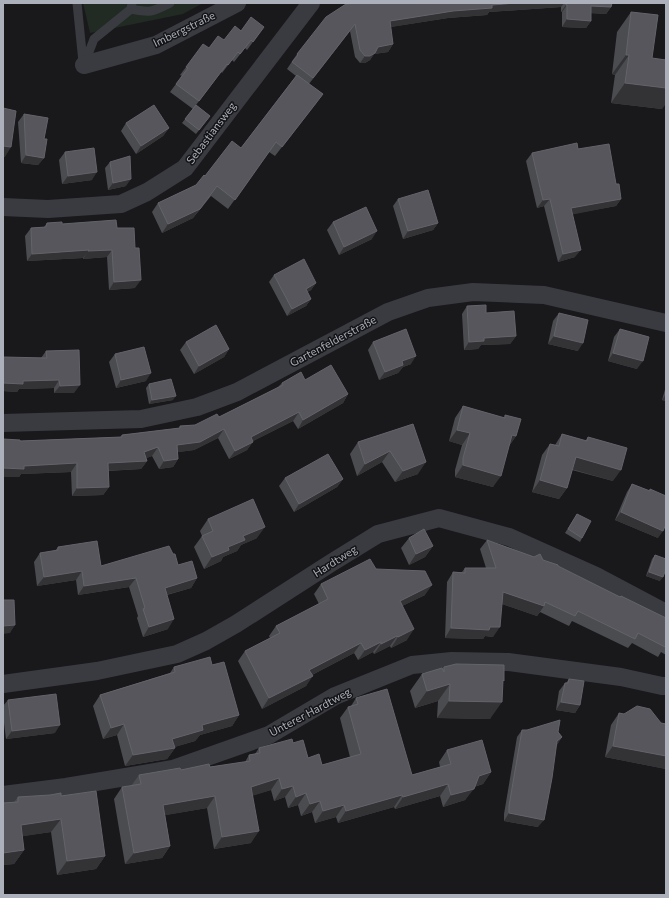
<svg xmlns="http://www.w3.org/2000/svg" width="669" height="898" font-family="Commissioner,sans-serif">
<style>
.green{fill:#212a23}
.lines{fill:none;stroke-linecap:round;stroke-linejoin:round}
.lane{stroke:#3a3b40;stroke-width:9}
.street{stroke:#3a3b40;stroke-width:18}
.wall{fill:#4b4c50}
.shaded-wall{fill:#333336}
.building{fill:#56565c;stroke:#63646a}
.labels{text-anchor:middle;stroke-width:3;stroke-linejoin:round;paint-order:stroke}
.street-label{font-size:11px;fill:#acb0bb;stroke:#141417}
</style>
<rect width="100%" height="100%" fill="#19191c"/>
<path class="green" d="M 83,3 L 203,3 L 183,14 L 90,33 Z"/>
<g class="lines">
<path class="lane" d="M 77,3 L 83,62
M 131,9 C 151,13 152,12 170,3
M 84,65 L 94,39 L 131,9 L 132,3"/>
<path class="street" d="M 84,65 L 156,45 L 237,3
M 3,207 L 48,209 L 121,204 L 147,192 L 185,168 L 311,3
M 3,423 L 141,419 L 197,407 L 237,392 L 388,312 L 428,298 L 473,292 L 544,295 L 666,323
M 3,684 L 97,671 L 177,654 L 206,641 L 236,624 L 331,563 L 378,534 L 439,518 L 509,537 L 596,576 L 666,613
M 3,795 L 66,787 L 173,769 L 269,735 L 335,696 L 412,665 L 452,661 L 508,662 L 621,677 L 662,686 L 666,686"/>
</g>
<path class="wall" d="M 358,3 L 612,3 L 611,7 L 606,14 L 591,13 L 591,21 L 586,28 L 562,27 L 562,12 L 561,12 L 561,7 L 489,12 L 487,15 L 448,18 L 390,27 L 393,44 L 388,52 L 374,54 L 370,60 L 365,63 L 360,63 L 355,57 L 350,31 L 309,84 L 323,94 L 275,156 L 269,152 L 228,209 L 211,196 L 193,218 L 162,233 L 152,212 L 158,203 L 196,185 L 205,176 L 241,148 L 296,76 L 287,69 L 297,54 Z
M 631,12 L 652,58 L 662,109 L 611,103 L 615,75 L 612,74 L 617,32 Z
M 264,27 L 247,50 L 245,48 L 234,62 L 232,60 L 222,73 L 221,72 L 196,105 L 210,116 L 196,134 L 182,123 L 193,109 L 170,92 L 182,76 L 180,75 L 186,67 L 209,48 L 241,31 Z
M 24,114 L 44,139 L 44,158 L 38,165 L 21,163 L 18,122 Z
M 126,123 L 169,128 L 163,136 L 136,154 L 121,131 Z
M 578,149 L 616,184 L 621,199 L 616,206 L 572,214 L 575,257 L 558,262 L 544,206 L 537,208 L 526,161 L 532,153 Z
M 65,152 L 92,180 L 62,184 L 59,160 Z
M 110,162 L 126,186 L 108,190 L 105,168 Z
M 398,199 L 438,223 L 433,230 L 403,239 L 393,206 Z
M 333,222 L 372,239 L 339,255 L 327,230 Z
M 47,223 L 62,224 L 117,228 L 135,288 L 109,290 L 107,257 L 83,259 L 83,258 L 27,261 L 25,236 L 31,228 L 44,227 Z
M 274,275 L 316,283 L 311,290 L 307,292 L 311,299 L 306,306 L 287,316 L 269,282 Z
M 467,306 L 486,313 L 516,336 L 510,344 L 481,345 L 478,349 L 464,350 L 462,314 Z
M 559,313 L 578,351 L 548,344 L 553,321 Z
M 620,329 L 637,369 L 608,361 L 614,337 Z
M 186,342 L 229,349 L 224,357 L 194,374 L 180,350 Z
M 373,342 L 411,364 L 403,367 L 398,373 L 379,380 L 368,350 Z
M 46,351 L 74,393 L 54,393 L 54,388 L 19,389 L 17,392 L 3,391 L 41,358 Z
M 115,354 L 146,381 L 116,388 L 109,362 Z
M 305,380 L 348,394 L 343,403 L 298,429 L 293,421 L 253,441 L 247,450 L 229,459 L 218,438 L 194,450 L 178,452 L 178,459 L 173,467 L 159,469 L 152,456 L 146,458 L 147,461 L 141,469 L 108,471 L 109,487 L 103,495 L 72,496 L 71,472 L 21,474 L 19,477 L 3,477 L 3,439 L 20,441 L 120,437 L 122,435 L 179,428 L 180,426 L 195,425 L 219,417 L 278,387 L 282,383 Z
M 149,384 L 173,400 L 149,404 L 146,388 Z
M 666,386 L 666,401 L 662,400 Z
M 463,406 L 504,418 L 505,415 L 516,436 L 509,446 L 493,487 L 455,477 L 455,470 L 462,445 L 449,441 L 455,418 Z
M 413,424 L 418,474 L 395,482 L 382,462 L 357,476 L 350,454 L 358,442 Z
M 562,434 L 585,441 L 588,437 L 613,481 L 572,470 L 567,488 L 559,499 L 532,492 L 542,455 L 550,444 L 555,445 Z
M 285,478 L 343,479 L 337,487 L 294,512 L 279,486 Z
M 632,484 L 649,491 L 650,489 L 658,538 L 615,520 L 627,492 Z
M 577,514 L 582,538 L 580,542 L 565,533 Z
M 208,519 L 257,538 L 241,545 L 237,551 L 223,557 L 221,561 L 204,569 L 194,547 L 202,536 L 200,531 Z
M 409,538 L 433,546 L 425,557 L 409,565 L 401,548 Z
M 487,540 L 543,560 L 620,597 L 666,618 L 666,655 L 661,652 L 658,657 L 632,643 L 628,648 L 572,621 L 569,626 L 540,612 L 537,616 L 502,604 L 493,637 L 485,636 L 483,639 L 445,638 L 447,582 L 453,572 L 462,572 L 465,568 L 486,568 L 480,549 Z
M 58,547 L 101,566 L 178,565 L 197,578 L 191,588 L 167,595 L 168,629 L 143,637 L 137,618 L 138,616 L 129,587 L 78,595 L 76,580 L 37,586 L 34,562 L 40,553 L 55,551 Z
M 655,555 L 660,581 L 646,576 L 652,559 Z
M 376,569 L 425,595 L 402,606 L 407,640 L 391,648 L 390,646 L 374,654 L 373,652 L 358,660 L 354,653 L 312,675 L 306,686 L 262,709 L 238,661 L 245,651 L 270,638 L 269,636 L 276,626 L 319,604 L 314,594 L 321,584 Z
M 212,665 L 239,715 L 232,726 L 200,735 L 195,741 L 174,747 L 175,748 L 167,759 L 125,766 L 117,735 L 103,739 L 93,706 L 100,695 L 170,673 L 174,667 Z
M 444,667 L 503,682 L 490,719 L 437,718 L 438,701 L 415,708 L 410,691 L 422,674 L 443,669 Z
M 569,679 L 580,705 L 575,713 L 556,710 L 559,691 L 565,683 L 566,683 Z
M 356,698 L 412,775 L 440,767 L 439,762 L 447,750 L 491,772 L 483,784 L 474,787 L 465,800 L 443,807 L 440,796 L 395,809 L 394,807 L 338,823 L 336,817 L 315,823 L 312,812 L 301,816 L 298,805 L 288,808 L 285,797 L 274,801 L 271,790 L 253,795 L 251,843 L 214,849 L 207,808 L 165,815 L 170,846 L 162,858 L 125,864 L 114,799 L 122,787 L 131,786 L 139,775 L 210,767 L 245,762 L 249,755 L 255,754 L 259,748 L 293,743 L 308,758 L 322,765 L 350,757 L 340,718 L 348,707 L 351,706 Z
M 8,700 L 55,733 L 6,739 L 3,715 L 3,706 Z
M 619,713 L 666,724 L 666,769 L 605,757 L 611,725 Z
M 522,730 L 558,732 L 562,737 L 556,746 L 538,827 L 504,821 L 504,814 L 517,737 Z
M 61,796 L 105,856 L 96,869 L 57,875 L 51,832 L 22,836 L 24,850 L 14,864 L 3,865 L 3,803 L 14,802 L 18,797 Z"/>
<path class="shaded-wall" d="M 516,3 L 564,3 L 561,7 L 489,12 L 487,15 L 448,18 L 385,28 L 390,21 L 492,5 Z
M 566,5 L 567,5 L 562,12 L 561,12 Z
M 591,6 L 611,7 L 606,14 L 586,13 Z
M 567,19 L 591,21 L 586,28 L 562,27 Z
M 355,24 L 350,31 L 308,85 L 313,78 Z
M 393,44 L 388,52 L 374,54 L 370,60 L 365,63 L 360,63 L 365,56 L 378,47 Z
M 626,55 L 629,55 L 615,75 L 612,74 Z
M 625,83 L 666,88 L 666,104 L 662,109 L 611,103 Z
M 323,94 L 316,104 L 275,156 L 282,147 Z
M 169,128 L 163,136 L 136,154 L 141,146 Z
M 3,146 L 11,147 L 5,157 L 3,157 Z
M 26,155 L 44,158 L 38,165 L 21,163 Z
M 97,172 L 92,180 L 62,184 L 68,176 Z
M 131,179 L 126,186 L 108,190 L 113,183 Z
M 217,186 L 193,218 L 162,233 L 168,224 Z
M 550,199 L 544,206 L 537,208 L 543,200 Z
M 621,199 L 616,206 L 565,216 L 571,208 Z
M 438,223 L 433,230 L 403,239 L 408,231 Z
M 377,231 L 372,239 L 339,255 L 344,247 Z
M 89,250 L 83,258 L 27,261 L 32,254 Z
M 112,250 L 107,257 L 83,259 L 88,251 Z
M 581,250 L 575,257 L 558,262 L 563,254 Z
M 141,280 L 135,288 L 109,290 L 114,282 Z
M 316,283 L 311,290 L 301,296 L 306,289 Z
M 311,299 L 306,306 L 287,316 L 292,309 Z
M 516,336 L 510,344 L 481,345 L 478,349 L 464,350 L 469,342 L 484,338 Z
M 554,336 L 583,343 L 578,351 L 548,344 Z
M 229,349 L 224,357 L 194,374 L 199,366 Z
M 613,353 L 643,361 L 637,369 L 608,361 Z
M 416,356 L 411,364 L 403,367 L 398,373 L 379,380 L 385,372 L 402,361 Z
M 151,373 L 146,381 L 116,388 L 121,380 Z
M 59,380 L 54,388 L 19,389 L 17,392 L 3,391 L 3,383 L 23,381 Z
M 80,385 L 74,393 L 54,393 L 60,386 Z
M 348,394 L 343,403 L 298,429 L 303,420 Z
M 666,394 L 666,401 L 662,400 Z
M 176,396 L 173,400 L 149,404 L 152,400 Z
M 299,412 L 293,421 L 245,445 L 251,437 Z
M 224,429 L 218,438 L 194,450 L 171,453 L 177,445 Z
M 457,430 L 470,433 L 462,445 L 449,441 Z
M 512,435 L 516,436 L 508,447 Z
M 253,442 L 247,450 L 229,459 L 235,451 Z
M 158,447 L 152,456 L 139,461 L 144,452 Z
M 390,451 L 382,462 L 357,476 L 365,464 Z
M 576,457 L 621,470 L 613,481 L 568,468 Z
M 178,459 L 173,467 L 159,469 L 164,461 Z
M 147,461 L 141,469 L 102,471 L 108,463 Z
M 426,462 L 418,474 L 395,482 L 403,471 Z
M 77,463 L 71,472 L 21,474 L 19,477 L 3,477 L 3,468 L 24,466 Z
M 463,465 L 501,476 L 493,487 L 455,477 Z
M 343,479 L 337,487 L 294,512 L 299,504 Z
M 540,480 L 567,488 L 559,499 L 532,492 Z
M 109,487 L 103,495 L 72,496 L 77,488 Z
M 621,512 L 663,531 L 658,538 L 615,520 Z
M 265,527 L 257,538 L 241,545 L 237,551 L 223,557 L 221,561 L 204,569 L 212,557 L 228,547 L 243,536 Z
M 433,546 L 425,557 L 409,565 L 416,554 Z
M 82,571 L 76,580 L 37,586 L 44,577 Z
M 649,572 L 663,577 L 660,581 L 646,576 Z
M 136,578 L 129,587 L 78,595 L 84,586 Z
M 197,578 L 191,588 L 158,597 L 165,588 Z
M 432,585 L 425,595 L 392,611 L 400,601 Z
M 503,592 L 544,606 L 537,616 L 496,602 Z
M 174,619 L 168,629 L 143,637 L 149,627 Z
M 15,625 L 10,633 L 3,634 L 3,626 Z
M 490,627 L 500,627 L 493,637 L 485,636 L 483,639 L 445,638 L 451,628 Z
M 414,629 L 407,640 L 391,648 L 398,637 Z
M 397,636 L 390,646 L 374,654 L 381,644 Z
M 381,642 L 373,652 L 358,660 L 365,650 Z
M 361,643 L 354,653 L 302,680 L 309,670 Z
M 313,676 L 306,686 L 262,709 L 269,698 Z
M 450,684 L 438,701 L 415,708 L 427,691 Z
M 449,701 L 502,702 L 490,719 L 437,718 Z
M 561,702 L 580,705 L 575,713 L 556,710 Z
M 239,715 L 232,726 L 200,735 L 195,741 L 165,750 L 172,739 L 202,725 Z
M 124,724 L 117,735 L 103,739 L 111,728 Z
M 60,725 L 55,733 L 6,739 L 12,731 Z
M 562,737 L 557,745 L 551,748 L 557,741 Z
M 613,746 L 666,756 L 666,769 L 605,757 Z
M 175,748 L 167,759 L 125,766 L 133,755 Z
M 491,772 L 483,784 L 470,788 L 479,776 Z
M 279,778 L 271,790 L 243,799 L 251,787 Z
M 448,784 L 440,796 L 395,809 L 403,797 Z
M 293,786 L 285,797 L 274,801 L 282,789 Z
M 474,789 L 465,800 L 443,807 L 451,795 Z
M 306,793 L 298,805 L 288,808 L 296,797 Z
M 402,795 L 394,807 L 338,823 L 346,811 Z
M 215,796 L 207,808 L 155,817 L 163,805 Z
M 320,801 L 312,812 L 301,816 L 310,804 Z
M 344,805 L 336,817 L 315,823 L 323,811 Z
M 509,813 L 544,820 L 538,827 L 504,821 Z
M 61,819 L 51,832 L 12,838 L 21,825 Z
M 259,831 L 251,843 L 214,849 L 222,837 Z
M 170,846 L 162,858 L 125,864 L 134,853 Z
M 24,850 L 14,864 L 3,865 L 3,853 Z
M 105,856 L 96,869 L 57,875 L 67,861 Z"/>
<path class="building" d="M 358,3 L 516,3 L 492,5 L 492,8 L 453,11 L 390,21 L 393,44 L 378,47 L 375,53 L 370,56 L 365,56 L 360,50 L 355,24 L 313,78 L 292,62 L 298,55 L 297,54 L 326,17 L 346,4 Z
M 566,3 L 612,3 L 611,7 L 591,6 L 591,21 L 567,19 L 567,5 L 566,5 Z
M 631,12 L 658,15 L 652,58 L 666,60 L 666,88 L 625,83 L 629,55 L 626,55 Z
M 251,17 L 264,27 L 253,42 L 251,40 L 240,54 L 238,52 L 228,65 L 227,64 L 199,101 L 176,84 L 188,68 L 186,67 L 203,44 L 209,48 L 218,36 L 224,40 L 235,26 L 241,31 Z
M 297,75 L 323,94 L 282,147 L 276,142 L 235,200 L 217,186 L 200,209 L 168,224 L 158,203 L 196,185 L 204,175 L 205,176 L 232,141 L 241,148 Z
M 154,105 L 169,128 L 141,146 L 126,123 Z
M 196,105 L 210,116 L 199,130 L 185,119 Z
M 3,108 L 16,111 L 11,147 L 3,146 Z
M 24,114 L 48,118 L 44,139 L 47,139 L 44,158 L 26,155 Z
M 577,143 L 578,149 L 609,144 L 616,184 L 619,184 L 621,199 L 571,208 L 581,250 L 563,254 L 550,199 L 543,200 L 532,153 Z
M 94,148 L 97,172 L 68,176 L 65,152 Z
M 130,156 L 131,179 L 113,183 L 110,162 Z
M 428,190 L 438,223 L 408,231 L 398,199 Z
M 366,207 L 377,231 L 344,247 L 333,222 Z
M 116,220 L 117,228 L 134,228 L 135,248 L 139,248 L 141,280 L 114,282 L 112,250 L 88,251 L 89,250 L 32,254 L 31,228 L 46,227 L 47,223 L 62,222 L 62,224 Z
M 304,259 L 316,283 L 306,289 L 311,299 L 292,309 L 274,275 Z
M 486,305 L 486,313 L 514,311 L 516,336 L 484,338 L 484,341 L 469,342 L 467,306 Z
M 559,313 L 588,320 L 583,343 L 554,336 Z
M 216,325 L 229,349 L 199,366 L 186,342 Z
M 406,329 L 416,356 L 402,361 L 403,365 L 385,372 L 373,342 Z
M 620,329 L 649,337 L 643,361 L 613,353 Z
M 144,347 L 151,373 L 121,380 L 115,354 Z
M 79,350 L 80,385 L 60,386 L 59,380 L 23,381 L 23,384 L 3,383 L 3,357 L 47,358 L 46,351 Z
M 331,365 L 348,394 L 303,420 L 299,412 L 251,437 L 253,442 L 235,451 L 224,429 L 200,442 L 177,445 L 178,459 L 164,461 L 158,447 L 144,452 L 147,461 L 108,463 L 109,487 L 77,488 L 77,463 L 24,466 L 24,469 L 3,468 L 3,439 L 20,440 L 20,441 L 122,437 L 122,435 L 180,428 L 180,426 L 195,425 L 217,414 L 219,417 L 283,385 L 282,383 L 301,372 L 305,380 Z
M 171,379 L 176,396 L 152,400 L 149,384 Z
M 463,406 L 505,418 L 505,415 L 521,419 L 516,436 L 512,435 L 501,476 L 463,465 L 463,458 L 470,433 L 457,430 Z
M 413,424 L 426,462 L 403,471 L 390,451 L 365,464 L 358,442 Z
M 562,434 L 587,441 L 588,437 L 627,448 L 621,470 L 576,457 L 567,488 L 540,480 L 550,444 L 559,446 Z
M 328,454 L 343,479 L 299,504 L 285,478 Z
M 632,484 L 650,491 L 650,489 L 666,496 L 666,524 L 663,531 L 621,512 Z
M 253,499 L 265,527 L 243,536 L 245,540 L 228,547 L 229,550 L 212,557 L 202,536 L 213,531 L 208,519 Z
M 577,514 L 591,521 L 582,538 L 568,529 Z
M 424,529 L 433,546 L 416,554 L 409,538 Z
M 487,540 L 534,557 L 540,554 L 543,560 L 558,565 L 558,566 L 620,597 L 621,596 L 666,618 L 666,645 L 665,647 L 638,633 L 635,639 L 578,611 L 575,616 L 545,602 L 544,606 L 503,592 L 500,627 L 490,627 L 489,630 L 451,628 L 453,572 L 465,573 L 465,568 L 496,568 Z
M 97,541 L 101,566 L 169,546 L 173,554 L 175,554 L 178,565 L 192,561 L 197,578 L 165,588 L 174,619 L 149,627 L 143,609 L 145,608 L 136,578 L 84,586 L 82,571 L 44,577 L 40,553 L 58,550 L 58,547 Z
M 655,555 L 666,559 L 666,569 L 663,577 L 649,572 Z
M 370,559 L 376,569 L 425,571 L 432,585 L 400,601 L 414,629 L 398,637 L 397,636 L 381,644 L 381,642 L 365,650 L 361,643 L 309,670 L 313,676 L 269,698 L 245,651 L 280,633 L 276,626 L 328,599 L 321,584 Z
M 3,600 L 14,600 L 15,625 L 3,626 Z
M 210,657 L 212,665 L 224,662 L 239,715 L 202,725 L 203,730 L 172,739 L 175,748 L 133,755 L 124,724 L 111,728 L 100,695 L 175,672 L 174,667 Z
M 456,664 L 504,665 L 504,681 L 503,680 L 502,702 L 449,701 L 450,684 L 427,691 L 422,674 L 442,668 L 444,672 L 444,667 Z
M 569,679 L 584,681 L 580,705 L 561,702 L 565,683 L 568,683 Z
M 387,689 L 412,775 L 451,764 L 447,750 L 482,740 L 491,772 L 479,776 L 474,789 L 451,795 L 448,784 L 403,797 L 402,795 L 346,811 L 344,805 L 323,811 L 320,801 L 310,804 L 306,793 L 296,797 L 293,786 L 282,789 L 279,778 L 251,787 L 259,831 L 222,837 L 215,796 L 163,805 L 170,846 L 134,853 L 122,787 L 141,784 L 139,775 L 180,768 L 181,770 L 209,764 L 210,767 L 250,761 L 249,755 L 260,753 L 259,748 L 292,739 L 293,743 L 303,740 L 308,758 L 319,754 L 322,765 L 361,754 L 348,707 L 358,704 L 356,698 Z
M 56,694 L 60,725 L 12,731 L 8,700 Z
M 637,706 L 650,709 L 661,723 L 666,724 L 666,756 L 613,746 L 619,713 L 624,714 Z
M 560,720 L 558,732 L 562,737 L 557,741 L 552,778 L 544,820 L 509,813 L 509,806 L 522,730 L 527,730 Z
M 96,791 L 105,856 L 67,861 L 61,819 L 21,825 L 24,850 L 3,853 L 3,803 L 18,802 L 18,797 L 50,795 L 61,793 L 61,796 Z"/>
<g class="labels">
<g class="street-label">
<text transform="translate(184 29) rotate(-26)" y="4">Imbergstraße</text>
<text transform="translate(211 133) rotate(-53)" y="4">Sebastiansweg</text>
<text transform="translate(333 341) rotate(-28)" y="4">Gartenfelderstraße</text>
<text transform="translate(335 561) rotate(-32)" y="4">Hardtweg</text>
<text transform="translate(310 712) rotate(-28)" y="4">Unterer Hardtweg</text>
</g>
</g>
<rect width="669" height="898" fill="none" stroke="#acb0bb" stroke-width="8"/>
</svg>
